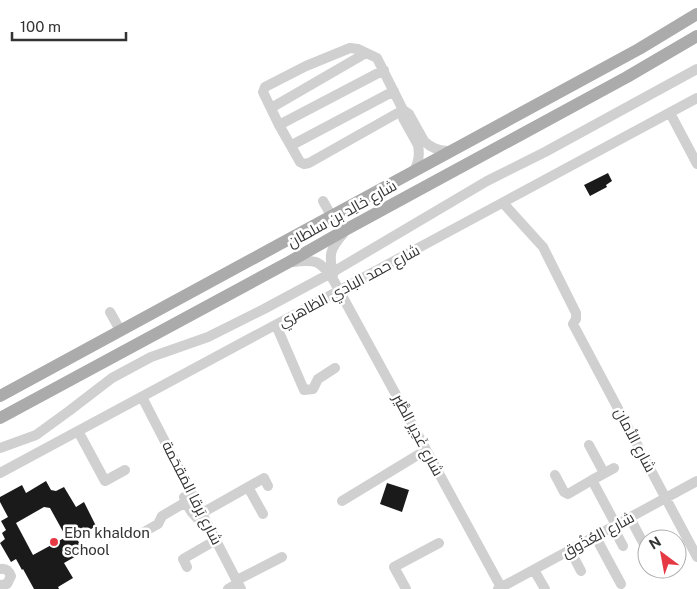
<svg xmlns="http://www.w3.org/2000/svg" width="697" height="589" font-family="'Public Sans',Cairo,sans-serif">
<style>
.building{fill:#1a1a1a;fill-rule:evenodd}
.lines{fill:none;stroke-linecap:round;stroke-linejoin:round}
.minor{stroke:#d0d0d0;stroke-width:10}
.major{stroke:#ababab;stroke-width:12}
.poi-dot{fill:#e63946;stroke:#fff;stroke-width:2}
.labels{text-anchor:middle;stroke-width:5;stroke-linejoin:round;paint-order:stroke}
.street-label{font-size:15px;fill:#333;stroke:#fff}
.poi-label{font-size:15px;fill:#333;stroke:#fff;text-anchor:start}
</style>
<rect width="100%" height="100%" fill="#fff"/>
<path class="building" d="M 608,173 L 612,181 L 606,185 L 607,187 L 590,196 L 584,185 Z
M 46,481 L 51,490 L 56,491 L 64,487 L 76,507 L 84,502 L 96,526 L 76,538 L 85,551 L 64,563 L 73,578 L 58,587 L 59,589 L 34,589 L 23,569 L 22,570 L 16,559 L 11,562 L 0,543 L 5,539 L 2,533 L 6,530 L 1,521 L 8,517 L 0,502 L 0,497 L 22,485 L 26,493 ZM 44,507 L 50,508 L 66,537 L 33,555 L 16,523 Z
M 387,483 L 409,490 L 402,512 L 380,504 Z"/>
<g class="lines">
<path class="minor" d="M 350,48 L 358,49 L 377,58 L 403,110 L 309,163 L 304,164 L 300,162 L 279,125 L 263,92 L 265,87 L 306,66 Z
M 271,108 L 366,53
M 670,113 L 697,164
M 279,125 L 384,70
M 292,145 L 394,91
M 414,171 C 419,162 420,155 418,145 L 403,118 L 403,110 L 409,114 L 424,141 C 431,148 439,151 449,151
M 323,201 L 331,215
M 503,203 L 543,247 L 576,313 L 576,319 L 573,324 L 697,557
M 293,262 C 317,259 321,261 334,281 L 502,589
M 333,275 C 329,255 329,250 343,234
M 110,312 L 120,330
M 276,325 L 304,390 L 313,389 L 318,379 L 335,368
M 142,397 L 241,589
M 78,431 L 105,481 L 125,470
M 589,445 L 604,473
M 0,448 L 36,435 L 69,411 L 112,378 L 151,357 L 208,337 L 264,309 L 333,272 L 487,181 L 545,152 L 697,69
M 614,468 L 592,480 L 616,525
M 0,473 L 697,98
M 555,475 L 564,492 L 568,494 L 592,480
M 248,487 L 263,514
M 184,497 C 188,510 195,519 208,525
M 342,501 L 426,450
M 202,513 L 264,478 L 268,486
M 630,518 L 647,550
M 613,527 L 623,546
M 142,533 L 158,524 L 162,516 L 186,502
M 595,536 L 621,584
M 570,550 L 581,571
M 187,567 L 183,559 L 216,540
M 0,569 C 6,568 9,571 11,576 L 7,584 L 0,585
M 534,570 L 545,589
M 237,580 L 282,557
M 228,589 L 238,583
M 406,589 L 394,567 L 439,543
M 498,589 L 697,481"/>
<path class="major" d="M 0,396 L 639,49 L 697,14
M 0,418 L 289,262 L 347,229 L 627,77 L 697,36"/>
</g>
<circle class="poi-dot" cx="54" cy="542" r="5"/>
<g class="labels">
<g class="street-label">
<text transform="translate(342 214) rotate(-29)" y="5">شارع خالِد بن سلطان</text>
<text transform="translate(349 286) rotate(-28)" y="5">شارع حمد البادي الظاهري</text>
<text transform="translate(418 435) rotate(62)" y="5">شارع غَدِير الطَّير</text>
<text transform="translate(635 440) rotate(62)" y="5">شارع الأمان</text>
<text transform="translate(192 493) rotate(63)" y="5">شارع بَرقا المَقحَمة</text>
<text transform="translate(598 535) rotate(-28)" y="5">شارع العُذُوق</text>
</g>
<g class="poi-label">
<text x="64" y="538">Ebn khaldon<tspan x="64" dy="17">school</tspan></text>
</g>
</g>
<g transform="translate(662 554) rotate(328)"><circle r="24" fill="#ffffff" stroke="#adadad"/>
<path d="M0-4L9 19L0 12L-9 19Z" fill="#e63946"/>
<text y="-8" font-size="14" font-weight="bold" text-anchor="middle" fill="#333333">N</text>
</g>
<path d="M12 32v8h114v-8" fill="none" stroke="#333333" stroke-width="2.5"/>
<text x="20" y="32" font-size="15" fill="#333333" stroke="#ffffff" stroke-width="4" paint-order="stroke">100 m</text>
</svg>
